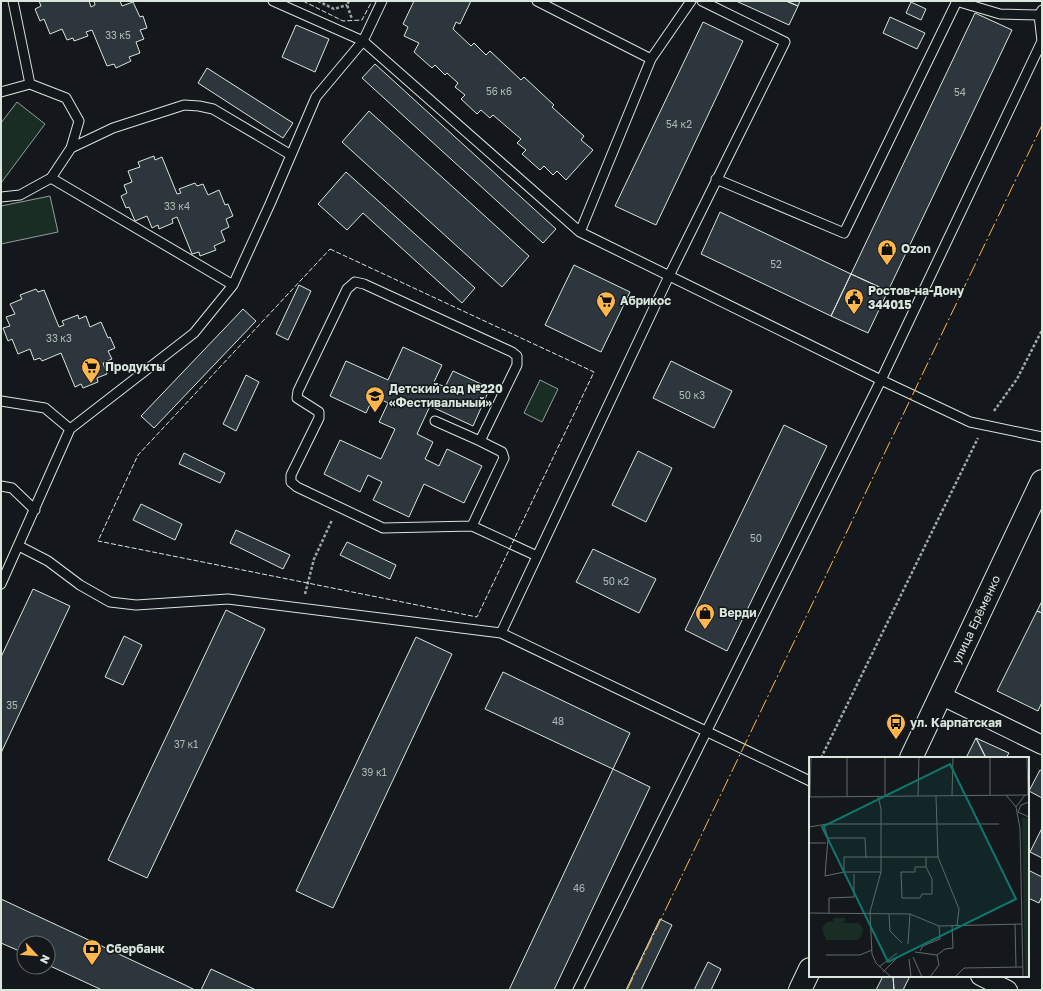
<svg xmlns="http://www.w3.org/2000/svg" width="1043" height="991" font-family="'Golos Text',sans-serif">
<style>
.green{fill:#1a2d24;stroke:#939e99}
.building{fill:#2c363c;stroke:#d8e6dc}
.lines{fill:none;stroke-linecap:round;stroke-linejoin:round}
.service-casing{stroke:#d8e6dc;stroke-width:11}
.minor-casing{stroke:#d8e6dc;stroke-width:20}
.secondary-casing{stroke:#d8e6dc;stroke-width:24}
.path{stroke:#9da8a2;stroke-width:2.5;stroke-dasharray:3 2;stroke-linecap:butt}
.service{stroke:#14181c;stroke-width:9}
.minor{stroke:#14181c;stroke-width:18}
.secondary{stroke:#14181c;stroke-width:22}
.fence{stroke:#d8e6dc;stroke-width:1;stroke-dasharray:5 2;stroke-linecap:butt}
.power{stroke:#ffb74d;stroke-width:1;stroke-dasharray:14 3 2 3;stroke-linecap:butt}
.labels{text-anchor:middle;stroke-width:3;stroke-linejoin:round;paint-order:stroke}
.number-label{font-size:10px;fill:#adbab4}
.poi-label{font-size:12px;font-weight:bold;fill:#d8e6dc;stroke:#14181c;text-anchor:start}
.street-label{font-size:12px;fill:#d8e6dc;stroke:#14181c}
.inset-road{fill:none;stroke:#626a69;stroke-width:1}
.view{fill:#0f766e;fill-opacity:0.15;stroke:#0f766e;stroke-width:2}
.inset-edge{fill:none;stroke:#d8e6dc;stroke-width:2}
</style>
<rect width="100%" height="100%" fill="#14181c"/>
<path class="green" d="M 17,102 L 45,124 L 1,183 L 1,123 Z
M 50,196 L 58,232 L 1,244 L 1,206 Z
M 540,380 L 558,389 L 542,422 L 524,413 Z"/>
<path class="building" d="M 39,1 L 89,1 L 91,7 L 95,5 L 94,1 L 120,1 L 122,6 L 133,2 L 140,17 L 143,16 L 147,28 L 140,30 L 144,39 L 136,42 L 140,53 L 129,57 L 131,61 L 116,68 L 114,64 L 107,66 L 92,30 L 86,32 L 88,36 L 74,41 L 73,38 L 67,40 L 62,29 L 50,34 L 44,19 L 40,21 L 35,9 L 41,6 Z
M 414,1 L 471,1 L 460,24 L 456,22 L 453,29 L 471,46 L 474,43 L 486,55 L 490,51 L 521,80 L 524,77 L 554,105 L 552,107 L 584,136 L 581,140 L 593,150 L 566,180 L 557,171 L 553,175 L 544,166 L 540,170 L 522,154 L 526,150 L 517,143 L 521,139 L 493,115 L 490,118 L 481,110 L 477,114 L 461,99 L 465,95 L 455,87 L 458,83 L 447,73 L 445,75 L 435,65 L 432,68 L 414,52 L 419,43 L 404,36 L 408,27 L 403,24 Z
M 736,1 L 786,1 L 798,6 L 789,25 Z
M 786,1 L 800,1 L 798,6 Z
M 911,2 L 926,9 L 921,20 L 906,13 Z
M 975,13 L 1012,30 L 888,291 L 851,274 Z
M 890,17 L 925,33 L 917,49 L 883,33 Z
M 703,22 L 743,41 L 656,225 L 615,206 Z
M 296,25 L 329,39 L 315,72 L 282,57 Z
M 375,64 L 556,229 L 543,243 L 362,78 Z
M 207,68 L 293,123 L 283,138 L 198,83 Z
M 369,111 L 529,256 L 502,287 L 342,142 Z
M 154,156 L 155,160 L 162,157 L 177,194 L 181,193 L 179,189 L 195,183 L 197,186 L 203,184 L 208,195 L 219,190 L 225,205 L 228,204 L 233,216 L 226,219 L 229,227 L 221,231 L 225,241 L 214,246 L 216,250 L 200,256 L 199,252 L 192,254 L 177,217 L 172,219 L 173,223 L 159,229 L 158,225 L 152,228 L 147,216 L 135,221 L 129,207 L 126,208 L 121,196 L 127,193 L 124,185 L 132,182 L 128,171 L 140,167 L 138,162 Z
M 346,172 L 475,288 L 462,303 L 363,213 L 347,230 L 318,204 Z
M 720,212 L 851,274 L 831,316 L 701,254 Z
M 574,265 L 630,292 L 601,352 L 545,325 Z
M 851,274 L 888,291 L 868,333 L 831,316 Z
M 299,285 L 311,291 L 288,340 L 276,334 Z
M 36,289 L 38,292 L 44,290 L 59,327 L 64,325 L 62,321 L 78,315 L 79,319 L 86,316 L 90,327 L 101,322 L 108,338 L 110,337 L 115,348 L 108,351 L 112,359 L 103,363 L 107,374 L 97,378 L 98,382 L 83,388 L 81,384 L 75,387 L 61,353 L 42,361 L 40,358 L 34,360 L 30,349 L 18,354 L 12,339 L 8,341 L 3,328 L 10,326 L 6,317 L 15,314 L 10,304 L 22,299 L 20,295 Z
M 243,309 L 256,321 L 154,428 L 141,416 Z
M 403,347 L 442,365 L 434,382 L 445,387 L 453,371 L 490,388 L 473,426 L 430,406 L 417,434 L 433,442 L 425,459 L 439,466 L 447,449 L 482,466 L 464,503 L 424,484 L 409,517 L 373,500 L 382,482 L 368,475 L 360,492 L 324,474 L 340,440 L 381,459 L 395,429 L 379,422 L 388,403 L 374,396 L 366,413 L 330,396 L 346,361 L 388,380 Z
M 671,361 L 732,391 L 714,428 L 653,398 Z
M 246,375 L 259,382 L 236,431 L 223,424 Z
M 784,425 L 827,446 L 727,651 L 685,630 Z
M 638,451 L 672,468 L 646,522 L 612,505 Z
M 184,453 L 225,473 L 220,483 L 179,464 Z
M 141,504 L 182,524 L 175,540 L 133,520 Z
M 236,530 L 290,555 L 283,569 L 230,543 Z
M 347,542 L 396,565 L 390,579 L 340,555 Z
M 593,549 L 656,579 L 639,613 L 576,582 Z
M 33,589 L 70,606 L 1,753 L 1,657 Z
M 1042,601 L 1042,613 L 1037,611 Z
M 226,610 L 265,629 L 147,878 L 108,860 Z
M 1037,611 L 1042,613 L 1042,702 L 1038,711 L 997,691 Z
M 124,636 L 142,645 L 123,685 L 105,677 Z
M 416,637 L 452,654 L 333,908 L 296,891 Z
M 503,672 L 630,733 L 613,769 L 485,709 Z
M 976,738 L 1009,753 L 1006,758 L 986,758 Z
M 976,738 L 986,758 L 966,758 Z
M 613,769 L 650,787 L 554,990 L 509,990 Z
M 1040,770 L 1042,771 L 1042,798 L 1029,791 Z
M 1042,828 L 1042,858 L 1030,852 Z
M 1028,870 L 1042,877 L 1042,896 L 1039,903 L 1028,898 Z
M 1,899 L 185,985 L 195,990 L 102,990 L 48,965 L 48,943 L 24,943 L 24,953 L 1,943 Z
M 660,919 L 672,925 L 641,990 L 626,990 Z
M 708,962 L 721,969 L 711,990 L 694,990 Z
M 211,969 L 256,990 L 201,990 Z
M 883,976 L 893,976 L 894,990 L 876,990 Z
M 893,976 L 910,976 L 903,990 L 894,990 Z"/>
<g class="lines">
<g class="service-casing">
<path id="service" d="M 13,1 L 30,84
M 273,1 L 363,41 L 580,232 L 881,380 L 970,422 L 1042,437
M 537,1 L 651,59
M 956,1 L 1000,14 L 1039,15
M 1,92 L 30,84 L 66,98 L 79,121 L 71,148 L 51,178 L 20,195 L 1,197
M 71,148 L 113,128 L 184,105 L 199,106 L 213,109 L 291,155
M 51,178 L 233,285
M 716,179 L 844,233 L 957,1
M 580,232 L 651,59 L 691,1
M 1,401 L 45,408 L 70,429
M 435,421 L 480,441
M 1,486 L 12,488 L 35,510
M 472,526 L 383,528 L 297,487 L 291,482 L 291,475 L 319,418 L 319,412 L 297,398 L 298,391 L 347,289 L 355,282 L 364,284 L 512,352 L 517,356 L 517,365 L 480,441 L 502,452 L 504,458 L 472,526 L 537,556
M 19,546 L 48,561 L 80,585 L 110,602 L 136,605 L 228,599 L 501,633 L 810,781
M 1,584 L 70,429 L 194,333 L 233,285 L 270,204 L 316,97 L 363,41 L 382,1
M 501,633 L 669,276 L 785,42 L 702,1
M 578,990 L 881,380 L 1042,41 L 1039,15 L 1042,10"/>
</g>
<g class="minor-casing">
<path id="minor" d="M 940,695 L 1042,745
M 980,976 L 1008,990"/>
</g>
<g class="secondary-casing">
<g id="secondary">
<path id="s1" d="M 911,758 L 1042,481"/>
<path d="M 800,990 L 810,969"/>
</g>
</g>
<path class="path" d="M 318,1 L 334,9 L 347,5
M 349,1 L 347,5 L 352,19
M 994,411 L 1017,379 L 1042,330
M 305,594 L 314,559 L 332,520
M 821,758 L 978,438"/>
<use href="#service" class="service"/>
<use href="#minor" class="minor"/>
<use href="#secondary" class="secondary"/>
<path class="fence" d="M 303,1 L 343,21 L 362,20 L 372,1
M 330,249 L 594,372 L 477,617 L 98,541 L 138,455 Z"/>
<path class="power" d="M 627,990 L 1042,125"/>
</g>
<defs>
<g id="shop-pin" transform="scale(1)"><path d="M0 17L-7.5 6A9.5 9.5 0 1 1 7.5 6Z" fill="#ffb74d" stroke="#14181c"/><path d="M-5-2.5h2.3a2.7 3.5 0 0 1 5.4 0H5L5.5 6h-11ZM-1.5-2.5h3a1.5 2.3 0 0 0-3 0Z" fill="#111"/></g>
<g id="civic-pin" transform="scale(1)"><path d="M0 17L-7.5 6A9.5 9.5 0 1 1 7.5 6Z" fill="#ffb74d" stroke="#14181c"/><path d="M-.6-6.5H3V-4.5H.6V-3L4-1V1h2V6H-6V1h2V-1L-.6-3ZM-1.2 2.5V6h2.4V2.5Z" fill="#111"/></g>
<g id="supermarket-pin" transform="scale(1)"><path d="M0 17L-7.5 6A9.5 9.5 0 1 1 7.5 6Z" fill="#ffb74d" stroke="#14181c"/><path d="M-6-5.5h2.5l.6 2H6L4.5 2H-2.5L-4.4-4H-6ZM-1.5 3.2a1.3 1.3 0 1 0 .1 0ZM3 3.2a1.3 1.3 0 1 0 .1 0Z" fill="#111"/></g>
<g id="school-pin" transform="scale(1)"><path d="M0 17L-7.5 6A9.5 9.5 0 1 1 7.5 6Z" fill="#ffb74d" stroke="#14181c"/><path d="M0-5L7-2L0 1L-7-2ZM-4 1L0 2.5L4 1V4Q0 6-4 4Z" fill="#111"/></g>
<g id="bus-pin" transform="scale(1)"><path d="M0 17L-7.5 6A9.5 9.5 0 1 1 7.5 6Z" fill="#ffb74d" stroke="#14181c"/><path d="M-5-6H5V4H4V6H2V4H-2V6H-4V4H-5ZM-3.5-4V0h7V-4ZM-3.5 1.2v1.5H-2V1.2ZM2 1.2v1.5H3.5V1.2Z" fill="#111"/></g>
<g id="bank-pin" transform="scale(1)"><path d="M0 17L-7.5 6A9.5 9.5 0 1 1 7.5 6Z" fill="#ffb74d" stroke="#14181c"/><path d="M-6-4H6V4H-6ZM0-2.3a2.3 2.3 0 1 0 0 4.6a2.3 2.3 0 1 0 0-4.6Z" fill="#111"/></g>
</defs>
<g fill-rule="evenodd">
<use href="#shop-pin" x="887" y="249"/>
<use href="#civic-pin" x="854" y="298"/>
<use href="#supermarket-pin" x="606" y="301"/>
<use href="#supermarket-pin" x="91" y="367"/>
<use href="#school-pin" x="375" y="396"/>
<use href="#shop-pin" x="705" y="613"/>
<use href="#bus-pin" x="896" y="723"/>
<use href="#bank-pin" x="92" y="949"/>
</g>
<g class="labels">
<g class="number-label">
<text x="118" y="39">33 к5</text>
<text x="499" y="95">56 к6</text>
<text x="960" y="96">54</text>
<text x="679" y="128">54 к2</text>
<text x="177" y="210">33 к4</text>
<text x="776" y="268">52</text>
<text x="59" y="342">33 к3</text>
<text x="692" y="399">50 к3</text>
<text x="756" y="542">50</text>
<text x="616" y="585">50 к2</text>
<text x="12" y="709">35</text>
<text x="558" y="725">48</text>
<text x="186" y="748">37 к1</text>
<text x="374" y="776">39 к1</text>
<text x="579" y="892">46</text>
</g>
<g class="poi-label">
<text x="901" y="253">Ozon</text>
<text x="868" y="295">Ростов-на-Дону<tspan x="868" dy="14">344015</tspan></text>
<text x="620" y="305">Абрикос</text>
<text x="105" y="371">Продукты</text>
<text x="389" y="393">Детский сад №220<tspan x="389" dy="14">«Фестивальный»</tspan></text>
<text x="719" y="617">Верди</text>
<text x="910" y="727">ул. Карпатская</text>
<text x="106" y="953">Сбербанк</text>
</g>
<g class="street-label">
<text dy="4" stroke="none"><textPath href="#s1" startOffset="153">улица Ерёменко</textPath></text>
</g>
</g>
<g transform="translate(809 757)">
<rect width="220" height="220" fill="#14181c"/>
<path d="M 213,60 L 220,61 L 220,220 L 216,220 ZM 24,161 L 36,161 L 36,165 L 32,166 L 50,166 L 54,172 L 52,180 L 49,183 L 17,183 L 13,171 L 18,165 L 24,165 Z" fill="#1a2d24"/>
<path class="inset-road" d="M 76,0 L 76,39M 181,0 L 181,38M 218,0 L 219,38M 197,38 L 207,50 L 211,71 L 214,220M 69,39 L 72,52 L 72,115 L 61,155 L 63,197 L 67,206 L 82,220M 109,39 L 110,0M 127,39 L 129,100 L 150,152 L 148,168M 143,39 L 144,0M 0,40 L 220,38M 1,40 L 2,0M 38,40 L 38,0M 207,50 L 216,38M 209,55 L 212,48 L 220,45M 209,55 L 220,60M 15,69 L 19,81 L 16,119 L 35,115 L 72,115M 0,70 L 18,67 L 190,67M 19,81 L 56,81 L 57,101M 0,86 L 17,86M 117,100 L 117,110 L 106,110 L 106,115 L 92,115 L 93,141 L 111,141 L 113,137 L 123,137 L 123,122 L 117,110M 35,115 L 35,100 L 129,100M 0,156 L 101,157 L 130,169 L 213,167M 20,156 L 20,141 L 45,140 L 45,117M 80,157 L 81,174 L 93,186M 206,167 L 207,210M 99,187 L 101,157M 111,194 L 114,189 L 131,182 L 130,169M 106,195 L 128,198M 17,198 L 51,198 L 63,193M 128,198 L 136,192 L 144,191 L 143,168M 104,200 L 113,220M 100,202 L 102,220M 70,210 L 88,196M 74,215 L 90,199M 121,220 L 130,208 L 128,198M 146,220 L 155,211 L 214,210"/>
<path class="view" d="M 141,7 L 207,142 L 79,205 L 13,70 Z"/>
<rect width="220" height="220" class="inset-edge"/>
</g>
<rect width="1043" height="991" fill="none" stroke="#d8e6dc" stroke-width="4"/>
<g transform="translate(36 955) rotate(116)"><circle r="19" fill="#14181c" stroke="#626a69"/>
<path d="M0-3L7 15L0 10L-7 15Z" fill="#ffb74d"/>
<text y="-6" font-size="11" font-weight="bold" text-anchor="middle" fill="#d8e6dc">N</text>
</g>
</svg>
